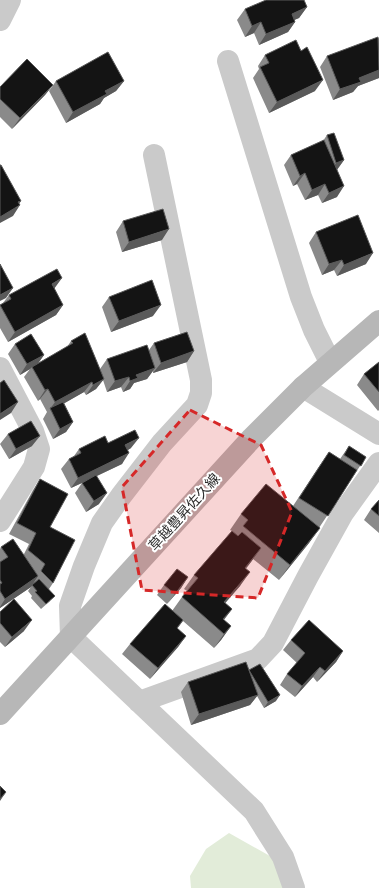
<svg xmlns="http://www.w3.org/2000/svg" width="379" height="888" font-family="'Titillium Web','Noto Sans JP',sans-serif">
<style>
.green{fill:#e2ecd9}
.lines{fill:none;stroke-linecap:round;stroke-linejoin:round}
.minor{stroke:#cacaca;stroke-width:22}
.secondary{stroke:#b7b7b7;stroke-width:22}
.wall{fill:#8a8a8a}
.shaded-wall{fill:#5a5a5a}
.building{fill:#141414;stroke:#5a5a5a}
.marked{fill:#d62828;fill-opacity:0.2;stroke:#d62828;stroke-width:3;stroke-dasharray:8 5;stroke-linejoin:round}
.labels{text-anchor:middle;stroke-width:4;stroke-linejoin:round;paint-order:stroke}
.street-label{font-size:14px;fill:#2d2d2d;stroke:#fff}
</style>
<rect width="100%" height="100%" fill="#fff"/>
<path class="green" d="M 229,833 L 277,860 L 286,888 L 191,888 L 190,876 L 206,849 Z"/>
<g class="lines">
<path class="minor" d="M 0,20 L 10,0
M 228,61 L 301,297 L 314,330 L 330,362
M 154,155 L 201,380 L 201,393 L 197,405 L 162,443 L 121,496 L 102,523 L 84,566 L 70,606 L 71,637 L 254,811 L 283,857 L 294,888
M 0,368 L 33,431 L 39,449 L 34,467 L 0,521
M 303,387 L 379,434
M 139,702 L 258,659 L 273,643 L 308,576 L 343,513 L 379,463"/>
<path class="secondary" d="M 0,714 L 252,438 L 303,387 L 379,321"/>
</g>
<path class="wall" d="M 307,7 L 299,18 L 294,20 L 295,22 L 288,32 L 259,45 L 254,33 L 245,37 L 237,20 L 245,9 Z
M 379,38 L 379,78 L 358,86 L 353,92 L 333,100 L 320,67 L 327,56 Z
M 265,55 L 315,91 L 269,113 L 253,78 L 259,69 L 258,66 Z
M 56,81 L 124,81 L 116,91 L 104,98 L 100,104 L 66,123 L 49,91 Z
M 53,85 L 45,95 L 12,129 L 0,117 L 0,87 Z
M 327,135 L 344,160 L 337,170 L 337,197 L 322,203 L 318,195 L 305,200 L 297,184 L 293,186 L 284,165 L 291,155 L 323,141 Z
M 123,221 L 162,240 L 122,252 L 116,232 Z
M 316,232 L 366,264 L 337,276 L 334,270 L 322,275 L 309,243 Z
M 54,289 L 63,305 L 56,315 L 8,342 L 0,328 L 0,305 L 3,303 L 9,295 Z
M 109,297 L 153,316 L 111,332 L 102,307 Z
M 71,341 L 100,369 L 107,359 L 149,350 L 154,343 L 194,351 L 187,362 L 153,373 L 153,371 L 147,379 L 134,383 L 130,389 L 123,392 L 121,387 L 107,392 L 103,380 L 96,389 L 86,395 L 84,392 L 64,403 L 73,422 L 66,432 L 53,439 L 43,419 L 47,412 L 40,399 L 38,401 L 24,377 L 30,369 L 20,375 L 8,354 L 15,344 L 44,355 L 38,363 L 67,347 Z
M 379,362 L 379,410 L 378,411 L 357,385 L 364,374 Z
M 8,434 L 32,446 L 9,459 L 0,444 Z
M 108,443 L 131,448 L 128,450 L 122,464 L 97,476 L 99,504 L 86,512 L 75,493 L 82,483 L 71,488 L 61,469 L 69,459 L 74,456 L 79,449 Z
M 349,446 L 366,457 L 309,543 L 279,580 L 253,559 L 246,569 L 240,586 L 225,603 L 232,609 L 224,620 L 231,626 L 221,640 L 214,648 L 183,621 L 177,629 L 186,636 L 178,647 L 150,679 L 122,654 L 130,644 L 172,611 L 182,597 L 187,591 L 184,589 L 194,575 L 232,531 L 230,530 L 241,514 L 293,506 L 318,468 L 329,452 L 340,459 Z
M 40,479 L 50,527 L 53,583 L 49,589 L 50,601 L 41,609 L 31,598 L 32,596 L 28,591 L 31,587 L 0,608 L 0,549 L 1,547 L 24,554 L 29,544 L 9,534 L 33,490 Z
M 379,500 L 379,533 L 364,520 L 371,509 Z
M 188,577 L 181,588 L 167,604 L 157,595 L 164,585 Z
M 0,612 L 24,631 L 5,647 L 0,642 Z
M 291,640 L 343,651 L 336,662 L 317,682 L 313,677 L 295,697 L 280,685 L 287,674 L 297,663 L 283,650 Z
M 249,670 L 276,701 L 264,708 L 257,696 L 250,705 L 191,725 L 181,692 L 188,682 Z"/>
<path class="shaded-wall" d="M 307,7 L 299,18 L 285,24 L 292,14 Z
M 261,22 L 254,33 L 245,37 L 252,26 Z
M 295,22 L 288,32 L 259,45 L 266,34 Z
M 379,70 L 379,78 L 358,86 L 353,92 L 333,100 L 340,89 L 359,78 Z
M 323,80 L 315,91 L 269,113 L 277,102 Z
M 124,81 L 116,91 L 104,98 L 100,104 L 66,123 L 73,112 L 105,91 Z
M 53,85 L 45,95 L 12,129 L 20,118 Z
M 344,160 L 336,171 L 329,173 L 336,163 Z
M 305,173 L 297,184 L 293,186 L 300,176 Z
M 325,184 L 318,195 L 305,200 L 312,190 Z
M 344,186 L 337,197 L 322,203 L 329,193 Z
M 21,201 L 16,208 L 20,205 L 13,216 L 0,223 L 0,217 L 18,202 Z
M 169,229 L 162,240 L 122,252 L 129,242 Z
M 373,253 L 366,264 L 337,276 L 344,265 Z
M 342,260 L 334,270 L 322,275 L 329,264 Z
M 62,278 L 54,289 L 52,284 Z
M 13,288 L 6,298 L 0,301 L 0,295 Z
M 63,305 L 56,315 L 8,342 L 15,332 Z
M 161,305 L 153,316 L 111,332 L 119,321 Z
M 194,351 L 187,362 L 153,373 L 161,363 Z
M 44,355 L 37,365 L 32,367 L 30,369 L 20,375 L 27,364 Z
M 155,368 L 147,379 L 134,383 L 130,389 L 123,392 L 130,381 L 136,375 Z
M 129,377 L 121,387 L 107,392 L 115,381 Z
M 104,379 L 96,389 L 86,395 L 93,385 Z
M 92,382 L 84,392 L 51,411 L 50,409 L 55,402 Z
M 48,389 L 40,399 L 38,401 L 45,390 Z
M 18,402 L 11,413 L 0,420 L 0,414 Z
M 73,422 L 66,432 L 53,439 L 60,429 Z
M 40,436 L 32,446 L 9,459 L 16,449 Z
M 139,438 L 131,448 L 118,456 L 125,445 Z
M 129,453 L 122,464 L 71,488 L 78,478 Z
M 107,493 L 99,504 L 86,512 L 94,501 Z
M 320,528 L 309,543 L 279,580 L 290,565 Z
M 261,548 L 251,562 L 235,581 L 245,568 Z
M 250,572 L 240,586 L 214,616 L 224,602 Z
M 38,576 L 31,587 L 0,608 L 0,607 L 5,599 Z
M 188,577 L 181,588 L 167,604 L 175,594 Z
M 232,609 L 222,622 L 223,619 Z
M 32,620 L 24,631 L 5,647 L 12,637 Z
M 231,626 L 221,640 L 214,648 L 224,634 Z
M 186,636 L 178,647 L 150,679 L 158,668 Z
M 343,651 L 336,662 L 317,682 L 325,671 Z
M 320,667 L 313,677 L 295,697 L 302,686 Z
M 258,695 L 250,705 L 191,725 L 199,714 Z
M 280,695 L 276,701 L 264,708 L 268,702 Z
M 6,792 L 0,801 L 0,799 Z"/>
<path class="building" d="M 266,0 L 304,0 L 307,7 L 292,14 L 295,22 L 266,34 L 261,22 L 252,26 L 245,9 Z
M 378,37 L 379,70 L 359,78 L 361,82 L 340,89 L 327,56 Z
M 296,40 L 301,51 L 307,47 L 323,80 L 277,102 L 260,67 L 269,63 L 265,55 Z
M 108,52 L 124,81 L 105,91 L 107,94 L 73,112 L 56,81 Z
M 27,59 L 53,85 L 20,118 L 0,99 L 0,87 Z
M 334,133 L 344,160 L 336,163 L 327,135 Z
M 324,140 L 344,186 L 329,193 L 325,184 L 312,190 L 305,173 L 300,176 L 291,155 Z
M 0,165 L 1,165 L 21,201 L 18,202 L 20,205 L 0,217 Z
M 163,209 L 169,229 L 129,242 L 123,221 Z
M 358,215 L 373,253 L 344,265 L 342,260 L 329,264 L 316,232 Z
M 0,264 L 13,288 L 0,295 Z
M 57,269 L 62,278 L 52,284 L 63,305 L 15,332 L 0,305 L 11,299 L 9,295 Z
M 152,280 L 161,305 L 119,321 L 109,297 Z
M 187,332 L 194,351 L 161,363 L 154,343 Z
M 85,333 L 104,379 L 93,385 L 92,382 L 55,402 L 48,389 L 45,390 L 32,367 L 73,343 L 71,341 Z
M 31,334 L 44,355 L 27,364 L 15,344 Z
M 147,345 L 155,368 L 136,375 L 138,378 L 130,381 L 129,377 L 115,381 L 107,359 Z
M 379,362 L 379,392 L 364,374 Z
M 4,380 L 18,402 L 0,414 L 0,383 Z
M 63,402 L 73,422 L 60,429 L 50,408 Z
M 31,421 L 40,436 L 16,449 L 8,434 Z
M 135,430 L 139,438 L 125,445 L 129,453 L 78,478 L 69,459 L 81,453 L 79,449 L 105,436 L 108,443 Z
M 349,446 L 366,457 L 361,466 L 344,455 Z
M 329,452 L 357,470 L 328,516 L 299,498 Z
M 96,475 L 107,493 L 94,501 L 82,483 Z
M 40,479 L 68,494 L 50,527 L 75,540 L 53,583 L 41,571 L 45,564 L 28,550 L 36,533 L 17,523 Z
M 266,484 L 320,528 L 290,565 L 243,526 L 248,520 L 241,514 Z
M 379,500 L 379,516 L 371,509 Z
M 232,531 L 238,536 L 242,532 L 261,548 L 245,568 L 250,572 L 224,602 L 232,609 L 223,619 L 231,626 L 224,634 L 182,597 L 198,578 L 194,575 Z
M 13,539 L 38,576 L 5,599 L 0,591 L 0,584 L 2,583 L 0,580 L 0,562 L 8,557 L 1,547 Z
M 177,569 L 188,577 L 175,594 L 164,585 Z
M 39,579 L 55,596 L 46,604 L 35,592 L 37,591 L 32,585 Z
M 14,599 L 32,620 L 12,637 L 0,623 L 0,612 Z
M 165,604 L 183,620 L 177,628 L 186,636 L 158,668 L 130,644 Z
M 309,620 L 343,651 L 325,671 L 320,667 L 302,686 L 287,674 L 305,653 L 291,640 Z
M 246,662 L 258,695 L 199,714 L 188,682 Z
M 260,664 L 280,695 L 268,702 L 249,670 Z
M 0,786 L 6,792 L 0,799 Z"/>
<path class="marked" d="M 190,410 L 261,445 L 292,512 L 258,598 L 142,590 L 122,487 Z"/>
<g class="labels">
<g class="street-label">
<text transform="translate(184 512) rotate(-48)" y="5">草越豊昇佐久線</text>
</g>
</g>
</svg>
